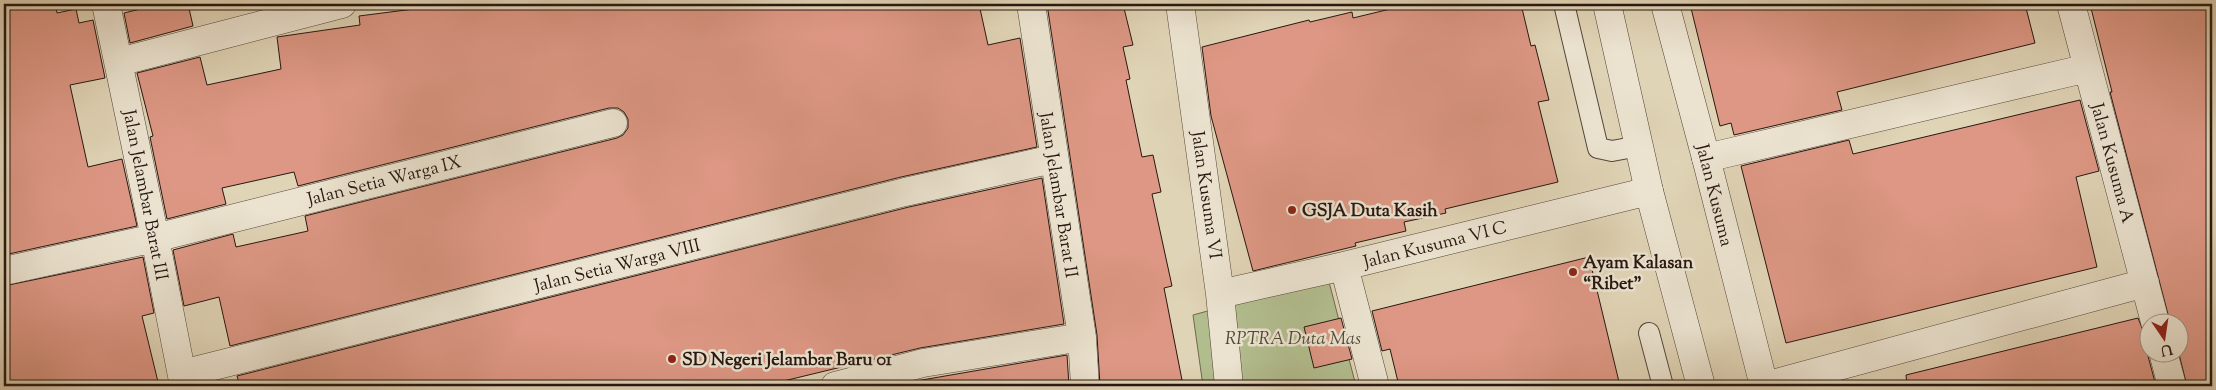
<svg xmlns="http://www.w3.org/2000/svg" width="2216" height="390" font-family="'Sorts Mill Goudy',serif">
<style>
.green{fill:#b2bd8e;stroke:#6c6a50}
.building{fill:#dd9784;stroke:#271711}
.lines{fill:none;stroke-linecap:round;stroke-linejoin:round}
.service-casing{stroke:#55463a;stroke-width:22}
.minor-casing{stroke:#55463a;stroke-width:29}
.tertiary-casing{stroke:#55463a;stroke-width:29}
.service{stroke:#ebe3d0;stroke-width:20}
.minor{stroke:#ebe3d0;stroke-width:28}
.tertiary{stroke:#ebe3d0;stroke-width:28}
.poi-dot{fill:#8f2418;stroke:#ebe3d0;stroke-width:2}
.labels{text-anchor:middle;stroke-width:5;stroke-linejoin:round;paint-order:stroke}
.street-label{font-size:18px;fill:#271711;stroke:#ebe3d0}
.poi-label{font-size:18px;font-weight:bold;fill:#271711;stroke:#ebe3d0;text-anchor:start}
.park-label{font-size:18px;font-style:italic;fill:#514936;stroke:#ebe3d0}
</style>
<rect width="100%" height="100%" fill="#e0d4b6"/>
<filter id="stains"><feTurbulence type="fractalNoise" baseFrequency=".004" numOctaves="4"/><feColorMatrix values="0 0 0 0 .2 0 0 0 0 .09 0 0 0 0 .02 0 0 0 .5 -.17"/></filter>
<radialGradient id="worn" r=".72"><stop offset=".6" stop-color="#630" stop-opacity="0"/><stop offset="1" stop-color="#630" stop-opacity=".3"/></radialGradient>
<path class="green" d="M 1328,278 L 1356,386 L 1203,386 L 1193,315 Z"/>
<path class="building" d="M 4,4 L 55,4 L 57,13 L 76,9 L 79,23 L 93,20 L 105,78 L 70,85 L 88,167 L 122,159 L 137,226 L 4,255 Z
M 161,4 L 188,4 L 193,26 L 130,43 L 124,13 Z
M 453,4 L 979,4 L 988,45 L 1020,38 L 1037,147 L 901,177 L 230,346 L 219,297 L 184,306 L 173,250 L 233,234 L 236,247 L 308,231 L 305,216 L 617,138 L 623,135 L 628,128 L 628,119 L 624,112 L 618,108 L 609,108 L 298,186 L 294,172 L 222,188 L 226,204 L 167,219 L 150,137 L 153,136 L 137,73 L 200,57 L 207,85 L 281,69 L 277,37 L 360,25 L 359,16 Z
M 1047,4 L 1123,4 L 1133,45 L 1123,47 L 1130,79 L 1126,80 L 1142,157 L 1153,155 L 1161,192 L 1152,194 L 1172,286 L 1164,288 L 1182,380 L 1155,386 L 1100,386 L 1097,335 Z
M 1411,4 L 1521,4 L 1531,46 L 1535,45 L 1549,100 L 1538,102 L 1558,182 L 1445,209 L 1446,213 L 1404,222 L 1406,231 L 1355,243 L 1356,246 L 1253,271 L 1211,116 L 1202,47 L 1309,20 L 1310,22 L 1352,12 L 1353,18 Z
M 1690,4 L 2025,4 L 2035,43 L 1837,92 L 1842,110 L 1734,135 L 1731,123 L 1720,126 Z
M 2090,4 L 2212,4 L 2212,386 L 2187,386 L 2178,350 L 2178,322 L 2170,322 L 2110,92 L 2112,92 Z
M 2080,100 L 2099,171 L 2076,177 L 2097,267 L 1786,343 L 1741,166 L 1849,140 L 1853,154 Z
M 1042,178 L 1064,324 L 920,348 L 763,386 L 240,386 L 237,376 L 909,207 Z
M 143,257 L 154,313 L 142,316 L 159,386 L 4,386 L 4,286 Z
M 1589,257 L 1620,386 L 1399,386 L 1390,349 L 1382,351 L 1372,311 Z
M 1341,318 L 1352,359 L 1314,368 L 1304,327 Z
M 2138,318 L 2144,333 L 2148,336 L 2148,356 L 2156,386 L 1907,386 L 1906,375 Z
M 1067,355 L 1069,386 L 918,386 L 916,381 Z"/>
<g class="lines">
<g class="service-casing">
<path id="service" d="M 1564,4 L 1598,148 L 1612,151 L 1639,146
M 1649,333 L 1663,386"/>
</g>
<g class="minor-casing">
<path id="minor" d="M 106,4 L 155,238 L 184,386
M 1031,4 L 1082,337 L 1085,386
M 1180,4 L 1220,294 L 1229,386
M 2071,4 L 2155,322
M 119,62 L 342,4
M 1706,158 L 2088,68
M 1344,266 L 1375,386
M 4,271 L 155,238 L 613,123
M 1220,294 L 1344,266 L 1649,191
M 2163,352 L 2172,386
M 182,374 L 905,192 L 1053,159
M 835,386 L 923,363 L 1082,337
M 1765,386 L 2145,283"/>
</g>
<g class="tertiary-casing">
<path id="tertiary" d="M 1607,4 L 1649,191 L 1701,386
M 1665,4 L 1706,158 L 1764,386"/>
</g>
<use href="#service" class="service"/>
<use href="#minor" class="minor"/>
<use href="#tertiary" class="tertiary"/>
</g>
<g class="poi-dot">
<circle cx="1292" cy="210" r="5"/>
<circle cx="1573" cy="272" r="5"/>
<circle cx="672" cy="359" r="5"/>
</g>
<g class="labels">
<g class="street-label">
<text transform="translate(2113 163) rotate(75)" y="6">Jalan Kusuma A</text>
<text transform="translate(384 180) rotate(-14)" y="6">Jalan Setia Warga IX</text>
<text transform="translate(146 195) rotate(79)" y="6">Jalan Jelambar Barat III</text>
<text transform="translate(1059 195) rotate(81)" y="6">Jalan Jelambar Barat II</text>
<text transform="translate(1207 195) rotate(82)" y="6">Jalan Kusuma VI</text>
<text transform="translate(1715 195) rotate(76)" y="6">Jalan Kusuma</text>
<text transform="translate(1435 244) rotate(-14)" y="6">Jalan Kusuma VI C</text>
<text transform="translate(617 265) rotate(-14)" y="6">Jalan Setia Warga VIII</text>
</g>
<g class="poi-label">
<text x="1302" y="216">GSJA Duta Kasih</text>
<text x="1583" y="268">Ayam Kalasan<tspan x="1583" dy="21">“Ribet”</tspan></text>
<text x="682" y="365">SD Negeri Jelambar Baru 01</text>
</g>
<g class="park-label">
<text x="1293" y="344">RPTRA Duta Mas</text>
</g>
</g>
<rect width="2216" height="390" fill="none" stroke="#e0d4b6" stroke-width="20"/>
<rect x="5" y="5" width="2206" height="380" fill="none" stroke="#271711" stroke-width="2.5"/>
<rect x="10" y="10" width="2196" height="370" fill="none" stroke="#271711"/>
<g transform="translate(2164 338) rotate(167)"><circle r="24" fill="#ebe3d0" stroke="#9d9184"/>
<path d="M0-4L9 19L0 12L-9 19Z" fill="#8f2418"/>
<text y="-8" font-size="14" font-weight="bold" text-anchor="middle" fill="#271711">U</text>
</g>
<rect width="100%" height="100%" filter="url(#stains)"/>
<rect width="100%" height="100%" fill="url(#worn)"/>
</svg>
